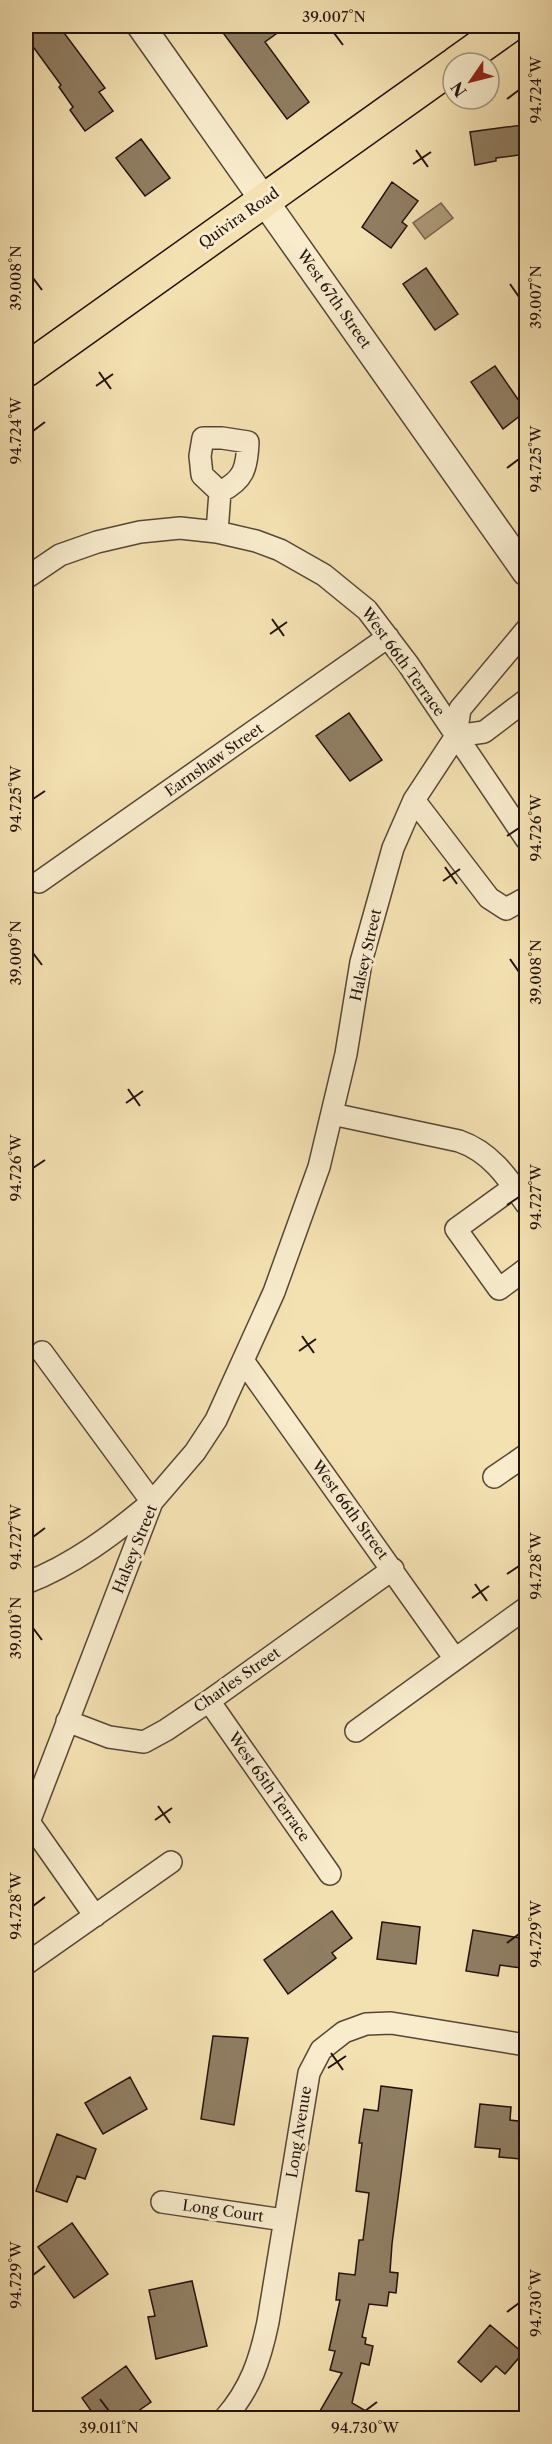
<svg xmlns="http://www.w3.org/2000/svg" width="552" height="2444" font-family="'Libre Caslon Text',serif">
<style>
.water{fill:#ad9b7a;stroke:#76654e;stroke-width:1.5}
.building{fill:#907e63;stroke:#23130d;stroke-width:1.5}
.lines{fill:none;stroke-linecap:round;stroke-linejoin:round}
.minor-casing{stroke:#574636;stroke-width:24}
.tertiary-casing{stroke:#574636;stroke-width:30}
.primary-casing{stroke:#23130d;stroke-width:36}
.minor{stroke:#f8eccd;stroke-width:21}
.tertiary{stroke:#f8eccd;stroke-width:27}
.primary{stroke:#f4e1b2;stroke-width:33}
.ticks{fill:none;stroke:#23130d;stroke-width:2}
.labels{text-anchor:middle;stroke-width:6;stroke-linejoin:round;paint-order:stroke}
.street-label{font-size:15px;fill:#23130d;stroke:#f8eccd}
.neatline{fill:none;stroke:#23130d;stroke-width:2}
.ticks-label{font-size:15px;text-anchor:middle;fill:#23130d}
</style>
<rect width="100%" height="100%" fill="#f4e1b2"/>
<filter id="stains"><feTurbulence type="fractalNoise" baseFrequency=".00333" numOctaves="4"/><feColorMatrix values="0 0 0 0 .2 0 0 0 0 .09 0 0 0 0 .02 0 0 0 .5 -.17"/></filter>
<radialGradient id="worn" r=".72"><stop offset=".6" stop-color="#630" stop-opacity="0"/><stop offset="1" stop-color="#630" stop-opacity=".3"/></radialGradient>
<path class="water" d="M 441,203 L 453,218 L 425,239 L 413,223 Z"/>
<path class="building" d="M 26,26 L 59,26 L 105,88 L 99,92 L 113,111 L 85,131 L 70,110 L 73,107 L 59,87 L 61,85 L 26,37 Z
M 218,26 L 287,26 L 265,42 L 309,102 L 287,119 Z
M 522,125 L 526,154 L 496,158 L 496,161 L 475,165 L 470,132 Z
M 141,139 L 170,178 L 145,196 L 116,158 Z
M 392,182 L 418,201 L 402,222 L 407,226 L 391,248 L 362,227 Z
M 426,268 L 458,314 L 435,330 L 403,284 Z
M 495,366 L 526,411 L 503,429 L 471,382 Z
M 349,713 L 382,760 L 350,781 L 316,736 Z
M 332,1911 L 352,1938 L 332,1953 L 336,1958 L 288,1994 L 264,1960 Z
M 382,1922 L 420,1927 L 416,1964 L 377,1959 Z
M 473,1930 L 526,1939 L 521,1968 L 500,1965 L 498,1976 L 466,1971 Z
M 213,2036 L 248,2038 L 234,2125 L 201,2119 Z
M 130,2077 L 147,2109 L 103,2134 L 85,2103 Z
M 381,2086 L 412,2090 L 392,2244 L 390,2272 L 398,2273 L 396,2293 L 389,2292 L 387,2306 L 369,2304 L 362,2337 L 366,2338 L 365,2344 L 373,2346 L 369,2365 L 361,2363 L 352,2403 L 378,2418 L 316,2418 L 342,2373 L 330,2370 L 335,2351 L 329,2350 L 340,2300 L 336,2300 L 339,2273 L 355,2275 L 359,2240 L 363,2240 L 369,2193 L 356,2191 L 362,2143 L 359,2143 L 364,2109 L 378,2111 Z
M 480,2104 L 511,2107 L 510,2120 L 526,2122 L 526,2152 L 520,2151 L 520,2159 L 499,2157 L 500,2149 L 475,2147 Z
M 57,2134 L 96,2149 L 85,2179 L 77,2176 L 67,2202 L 36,2191 Z
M 72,2223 L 108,2274 L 74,2298 L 38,2247 Z
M 192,2281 L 207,2346 L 156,2359 L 148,2317 L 155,2316 L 149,2290 Z
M 490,2325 L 523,2353 L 505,2374 L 496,2366 L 481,2382 L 458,2362 Z
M 126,2366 L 151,2402 L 128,2418 L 96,2418 L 82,2398 Z"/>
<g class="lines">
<g class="minor-casing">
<path id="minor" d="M 217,532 L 220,492 L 202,475 L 200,456 L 203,438 L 222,438 L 248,442 C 247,468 244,480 220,492
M 26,578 L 60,555 L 97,542 L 140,532 L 180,528 L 217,532 L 256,541 L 280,550 L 324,575 L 367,610 L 408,664 L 526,839
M 456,736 L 484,732 L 526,700
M 414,800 L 489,898 L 506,909 L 526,898
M 39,882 L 388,637
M 332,1114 L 459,1141 C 491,1152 508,1178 526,1204
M 514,1187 L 456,1229 L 499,1289 L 526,1269
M 244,1362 L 455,1659
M 494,1477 L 526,1455
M 26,1583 C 73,1565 114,1534 152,1502 L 42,1352
M 209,1701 L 330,1874
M 67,1721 L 109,1737 L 144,1742 L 166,1730 L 209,1701 L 393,1569
M 356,1731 L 526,1608
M 29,1822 L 95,1916
M 26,1830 L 152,1502 L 195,1452 L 216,1420 L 274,1292 L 319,1167 L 346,1054 L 361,962 L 393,848 L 414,800 L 456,736 L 460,709 L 526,630
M 26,1964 L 171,1862
M 162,2202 L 284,2220
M 225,2418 C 251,2388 260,2360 268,2322 L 309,2073 L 321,2050 L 344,2032 L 366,2024 L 391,2023 L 526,2045"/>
</g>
<g class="tertiary-casing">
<path id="tertiary" d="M 141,26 L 526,572"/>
</g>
<g class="primary-casing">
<path id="primary" d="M 457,63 L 509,26
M 26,370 L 453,66"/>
</g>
<use href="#minor" class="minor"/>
<use href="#tertiary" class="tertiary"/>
<use href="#primary" class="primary"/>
</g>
<path class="ticks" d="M 334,33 L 343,45M 507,99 L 519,90M 416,150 L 428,167M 413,164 L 431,152M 33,278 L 42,290M 510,284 L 519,297M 99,372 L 111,389M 96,386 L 113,374M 33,431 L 45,422M 507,468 L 519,459M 272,619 L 284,636M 270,634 L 287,622M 33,799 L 45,791M 507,836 L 519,828M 445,867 L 457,884M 443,881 L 460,869M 33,953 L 42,965M 510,959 L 519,972M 128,1089 L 140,1106M 126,1103 L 143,1091M 33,1168 L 45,1160M 507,1205 L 519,1197M 302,1336 L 314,1353M 299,1351 L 316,1339M 33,1537 L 45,1528M 507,1574 L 519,1566M 475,1584 L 487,1601M 472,1598 L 489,1586M 33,1628 L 42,1640M 158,1806 L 170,1823M 155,1820 L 172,1808M 33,1906 L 45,1897M 507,1943 L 519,1934M 331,2053 L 343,2070M 328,2068 L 346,2056M 33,2275 L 45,2266M 507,2312 L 519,2303M 100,2399 L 109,2411M 365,2411 L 377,2402"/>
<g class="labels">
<g class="street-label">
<text transform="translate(239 218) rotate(-35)" y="5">Quivira Road</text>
<text transform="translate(334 299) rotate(55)" y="5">West 67th Street</text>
<text transform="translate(403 662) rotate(54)" y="5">West 66th Terrace</text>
<text transform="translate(214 760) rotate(-35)" y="5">Earnshaw Street</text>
<text transform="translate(366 955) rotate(-77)" y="5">Halsey Street</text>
<text transform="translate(350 1510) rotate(54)" y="5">West 66th Street</text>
<text transform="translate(135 1549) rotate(-68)" y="5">Halsey Street</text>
<text transform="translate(237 1680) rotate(-35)" y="5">Charles Street</text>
<text transform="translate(269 1787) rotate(55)" y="5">West 65th Terrace</text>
<text transform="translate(299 2132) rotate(-81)" y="5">Long Avenue</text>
<text transform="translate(223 2211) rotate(8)" y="5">Long Court</text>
</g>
</g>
<rect width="552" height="2444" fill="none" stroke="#f4e1b2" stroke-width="66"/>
<g transform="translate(471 81) rotate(235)"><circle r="28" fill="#f8eccd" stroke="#a39580" stroke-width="1.5"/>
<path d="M0-4.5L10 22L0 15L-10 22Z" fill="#8f2418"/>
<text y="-9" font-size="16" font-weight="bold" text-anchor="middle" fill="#23130d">N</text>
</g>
<rect x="33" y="33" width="486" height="2378" class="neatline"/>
<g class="ticks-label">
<text x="334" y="22">39.007°N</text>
<text transform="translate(536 90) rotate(-90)" y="5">94.724°W</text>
<text transform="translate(16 278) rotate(-90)" y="5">39.008°N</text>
<text transform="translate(536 297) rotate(-90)" y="5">39.007°N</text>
<text transform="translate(16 431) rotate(-90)" y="5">94.724°W</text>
<text transform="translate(536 459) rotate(-90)" y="5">94.725°W</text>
<text transform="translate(16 799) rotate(-90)" y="5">94.725°W</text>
<text transform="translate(536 828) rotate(-90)" y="5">94.726°W</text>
<text transform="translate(16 953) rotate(-90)" y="5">39.009°N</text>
<text transform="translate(536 972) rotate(-90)" y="5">39.008°N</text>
<text transform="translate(16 1168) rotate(-90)" y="5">94.726°W</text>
<text transform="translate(536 1197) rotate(-90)" y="5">94.727°W</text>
<text transform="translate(16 1537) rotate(-90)" y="5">94.727°W</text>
<text transform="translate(536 1566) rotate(-90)" y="5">94.728°W</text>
<text transform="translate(16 1628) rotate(-90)" y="5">39.010°N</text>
<text transform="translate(16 1906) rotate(-90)" y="5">94.728°W</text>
<text transform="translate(536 1934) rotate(-90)" y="5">94.729°W</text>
<text transform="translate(16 2275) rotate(-90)" y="5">94.729°W</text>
<text transform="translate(536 2303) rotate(-90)" y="5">94.730°W</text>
<text x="109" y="2433">39.011°N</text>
<text x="365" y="2433">94.730°W</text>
</g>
<rect width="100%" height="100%" filter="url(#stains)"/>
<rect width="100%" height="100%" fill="url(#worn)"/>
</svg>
